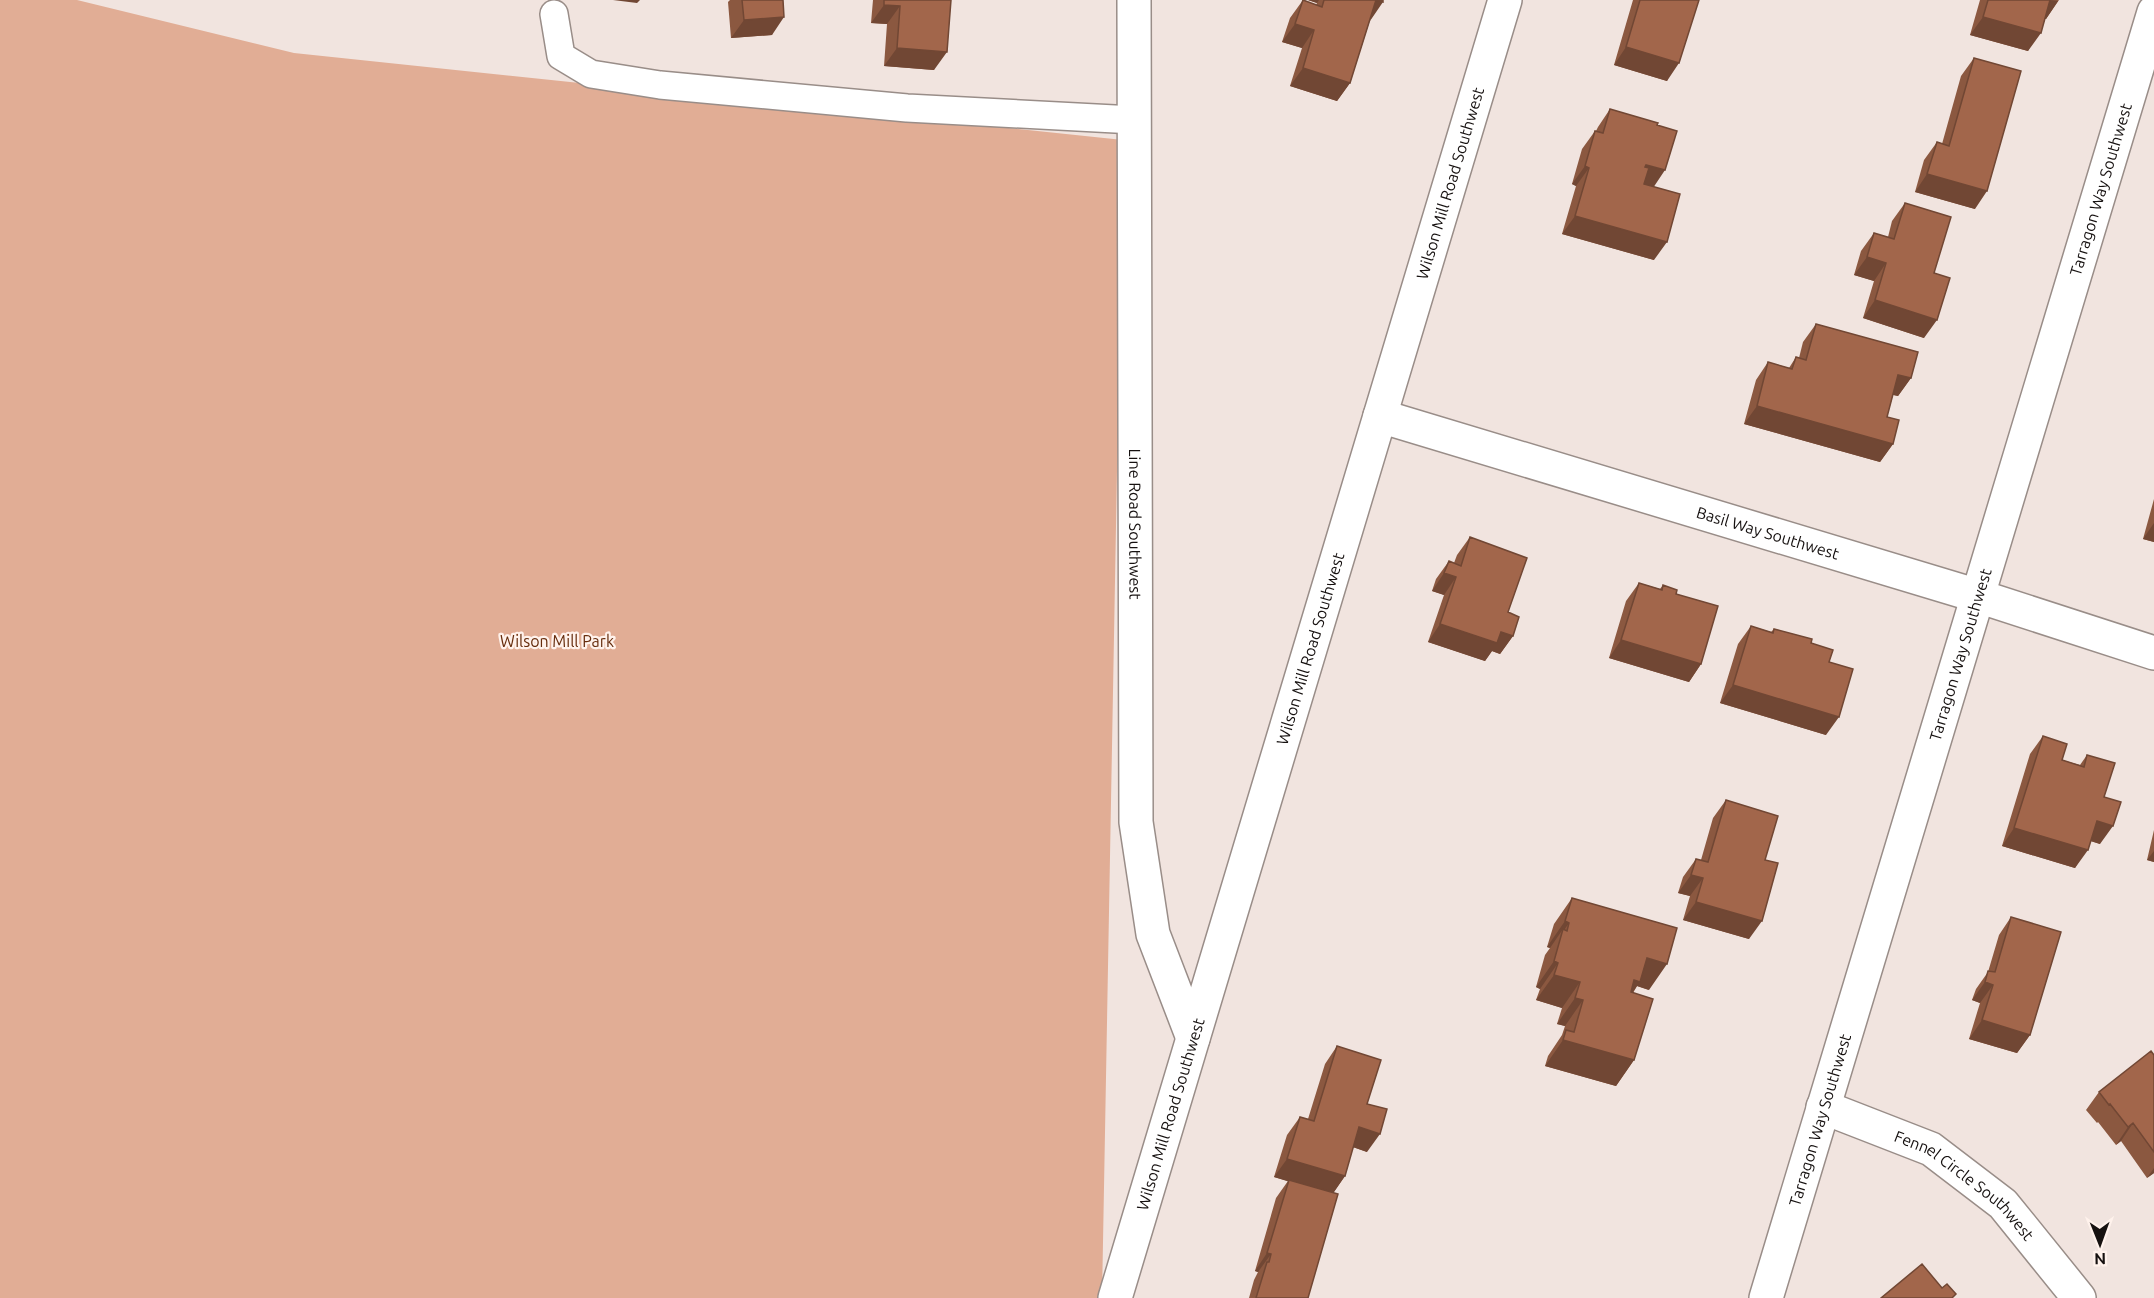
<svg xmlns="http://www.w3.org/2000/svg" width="2154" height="1298" font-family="Ubuntu,sans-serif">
<rect width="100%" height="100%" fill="#f1e4df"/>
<path fill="#e1ad95" d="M 0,0 L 77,0 L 294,53 L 1123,140 L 1102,1298 L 0,1298 Z"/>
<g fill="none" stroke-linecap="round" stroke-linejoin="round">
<defs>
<path id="service" d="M 554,14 L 561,56 L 591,74 L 660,85 L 907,108 L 1134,120"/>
<g id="minor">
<path id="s1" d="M 1134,0 L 1136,822 L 1153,934 L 1193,1038"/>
<path id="s2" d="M 1380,416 L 1978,596 L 2154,653"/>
<path id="s3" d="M 1823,1107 L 1931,1149 L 2003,1204 L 2079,1298"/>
<path id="s4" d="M 1115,1298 L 1505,0"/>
<path id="s5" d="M 1766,1298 L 2154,12"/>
</g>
</defs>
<use href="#service" stroke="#998d88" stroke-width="30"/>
<use href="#minor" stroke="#998d88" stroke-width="36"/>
<use href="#service" stroke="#fff" stroke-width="27"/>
<use href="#minor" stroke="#fff" stroke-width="33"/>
</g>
<path fill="#8b5840" d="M 730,0 L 783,0 L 772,35 L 731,38 L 728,2 Z
M 873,0 L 951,0 L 934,70 L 884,66 L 887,24 L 871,23 Z
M 1303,0 L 1316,5 L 1317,3 L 1308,0 L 1383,0 L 1370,20 L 1350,83 L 1337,101 L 1290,86 L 1302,48 L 1282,42 L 1290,18 Z
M 1633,0 L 1699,0 L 1667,81 L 1614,65 Z
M 1980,0 L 2059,0 L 2046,19 L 2044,19 L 2028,51 L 1970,35 Z
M 1974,58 L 1975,209 L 1915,192 L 1924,160 L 1937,142 L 1942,144 L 1961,76 Z
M 1610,109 L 1654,186 L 1654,260 L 1562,234 L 1576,186 L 1572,184 L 1582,149 L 1595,131 L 1596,131 L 1598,127 Z
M 1905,203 L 1934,273 L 1924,338 L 1863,318 L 1874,281 L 1854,275 L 1861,251 L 1874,233 L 1888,237 L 1892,221 Z
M 1816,324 L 1911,378 L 1898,396 L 1893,395 L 1887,417 L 1893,444 L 1880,462 L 1744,424 L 1756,380 L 1768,362 L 1789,368 L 1796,357 L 1799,358 L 1803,342 Z
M 2154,499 L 2154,542 L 2143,539 Z
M 1470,537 L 1508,612 L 1513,636 L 1500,654 L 1492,651 L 1485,661 L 1428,642 L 1444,595 L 1432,591 L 1436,579 L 1449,561 L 1454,563 L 1457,555 Z
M 1639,583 L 1660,589 L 1663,585 L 1676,594 L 1701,664 L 1689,682 L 1609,658 L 1626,601 Z
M 1751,626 L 1771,632 L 1774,629 L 1811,643 L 1829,662 L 1826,735 L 1720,703 L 1738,644 Z
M 2043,736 L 2062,760 L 2080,765 L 2087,755 L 2104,797 L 2100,844 L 2091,841 L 2075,868 L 2002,846 L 2030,754 Z
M 1726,800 L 1765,860 L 1749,939 L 1683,920 L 1690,896 L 1678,893 L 1683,877 L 1696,859 L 1701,860 L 1713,818 Z
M 2154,830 L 2154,862 L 2147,860 Z
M 1572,898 L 1649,990 L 1637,986 L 1633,993 L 1634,1060 L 1616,1086 L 1545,1066 L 1548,1056 L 1562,1035 L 1565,1026 L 1557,1024 L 1562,1008 L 1536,1000 L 1540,989 L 1536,987 L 1545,955 L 1550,948 L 1547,947 L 1554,924 Z
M 2011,917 L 2030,1035 L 2017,1053 L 1969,1039 L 1980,1003 L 1972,1000 L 1976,989 L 1988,972 L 1999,935 Z
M 1337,1046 L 1367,1104 L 1367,1152 L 1353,1147 L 1345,1176 L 1333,1193 L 1308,1298 L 1249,1298 L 1254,1280 L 1258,1272 L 1255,1271 L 1276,1198 L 1288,1181 L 1274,1177 L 1287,1135 L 1300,1117 L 1308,1119 L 1325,1064 Z
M 2154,1055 L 2154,1173 L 2147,1178 L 2121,1141 L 2116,1145 L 2098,1122 L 2097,1123 L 2086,1110 L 2099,1092 Z"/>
<path fill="#714734" d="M 613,0 L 640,0 L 637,3 Z
M 1308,0 L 1319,0 L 1317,3 Z
M 1376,0 L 1383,2 L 1370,21 Z
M 2050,0 L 2058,1 L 2046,19 L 2038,17 Z
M 884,5 L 900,6 L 887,24 L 871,23 Z
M 784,17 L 772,35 L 731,38 L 744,20 Z
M 1983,17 L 2041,33 L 2028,51 L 1970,35 Z
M 1295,24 L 1314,30 L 1302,48 L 1282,42 Z
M 1626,47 L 1679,63 L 1667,81 L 1614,65 Z
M 897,48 L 947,52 L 934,70 L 884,66 Z
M 1303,68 L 1350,83 L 1337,101 L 1290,86 Z
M 1646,165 L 1665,170 L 1653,188 L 1633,183 Z
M 1585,166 L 1589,168 L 1576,186 L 1572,184 Z
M 1927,174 L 1987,191 L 1975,209 L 1915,192 Z
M 1575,216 L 1667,242 L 1654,260 L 1562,234 Z
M 1867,257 L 1886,263 L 1874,281 L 1854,275 Z
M 1875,300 L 1937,320 L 1924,338 L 1863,318 Z
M 1898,375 L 1911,378 L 1898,396 L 1886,393 Z
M 1757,406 L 1893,444 L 1880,462 L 1744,424 Z
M 2154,523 L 2154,542 L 2143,539 Z
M 1444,573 L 1456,577 L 1444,595 L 1432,591 Z
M 1440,624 L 1501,632 L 1513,636 L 1500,654 L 1492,651 L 1485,661 L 1428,642 Z
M 1621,640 L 1701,664 L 1689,682 L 1609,658 Z
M 1733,685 L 1839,717 L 1826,735 L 1720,703 Z
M 2097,821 L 2113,826 L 2100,844 L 2084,839 Z
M 2014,828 L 2088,850 L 2075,868 L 2002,846 Z
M 2154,851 L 2154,862 L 2147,860 Z
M 1691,875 L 1703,878 L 1690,896 L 1678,893 Z
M 1696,902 L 1762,921 L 1749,939 L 1683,920 Z
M 1565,921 L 1569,923 L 1562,933 L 1563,929 L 1550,948 L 1547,947 Z
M 1647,958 L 1667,964 L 1649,990 L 1637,986 L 1622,1008 L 1631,985 Z
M 1554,961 L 1558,963 L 1540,989 L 1536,987 Z
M 1554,975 L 1580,982 L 1562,1008 L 1536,1000 Z
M 1985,982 L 1993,985 L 1980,1003 L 1972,1000 Z
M 1575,998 L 1583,1000 L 1565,1026 L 1557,1024 Z
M 1982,1020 L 2030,1035 L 2017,1053 L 1969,1039 Z
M 1563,1040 L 1634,1060 L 1616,1086 L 1545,1066 Z
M 2133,1123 L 2121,1141 L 2116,1145 L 2128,1127 Z
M 1359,1127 L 1380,1134 L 1367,1152 L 1347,1145 Z
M 1287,1159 L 1345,1176 L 1332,1195 L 1274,1177 Z
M 2154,1168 L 2154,1173 L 2147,1178 Z
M 1267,1253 L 1271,1254 L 1258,1272 L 1255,1271 Z"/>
<path fill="#a2664b" stroke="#714734" stroke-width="1.5" d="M 742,0 L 783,0 L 784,17 L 744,20 Z
M 884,0 L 951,0 L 947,52 L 897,48 L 900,6 L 884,5 Z
M 1303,0 L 1322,7 L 1324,0 L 1383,0 L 1383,2 L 1376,0 L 1350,83 L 1303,68 L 1314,30 L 1295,24 Z
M 1640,0 L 1699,0 L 1679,63 L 1626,47 Z
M 1988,0 L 2050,0 L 2041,33 L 1983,17 Z
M 1974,58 L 2021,71 L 1987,191 L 1927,174 L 1937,142 L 1949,146 Z
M 1610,109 L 1658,123 L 1657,125 L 1677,131 L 1665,170 L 1646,165 L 1645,167 L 1649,168 L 1644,184 L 1680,194 L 1667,242 L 1575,216 L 1589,168 L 1585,166 L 1595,131 L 1603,133 Z
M 1905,203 L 1951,217 L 1934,273 L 1950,278 L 1937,320 L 1875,300 L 1886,263 L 1867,257 L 1874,233 L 1894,239 Z
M 1816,324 L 1918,352 L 1911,378 L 1898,375 L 1887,417 L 1899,420 L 1893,444 L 1757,406 L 1768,362 L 1792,369 L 1796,357 L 1806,360 Z
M 1470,537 L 1527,558 L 1508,612 L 1519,617 L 1513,636 L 1501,632 L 1497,643 L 1440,624 L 1456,577 L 1444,573 L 1449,561 L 1461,566 Z
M 1639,583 L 1662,590 L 1663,585 L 1677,590 L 1676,594 L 1718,606 L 1701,664 L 1621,640 Z
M 1751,626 L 1773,633 L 1774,629 L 1812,639 L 1811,643 L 1833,650 L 1829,662 L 1853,669 L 1839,717 L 1733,685 Z
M 2043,736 L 2067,744 L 2062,760 L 2084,767 L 2087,755 L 2115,763 L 2104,797 L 2121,802 L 2113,826 L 2097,821 L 2088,850 L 2014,828 Z
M 1726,800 L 1778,816 L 1765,860 L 1778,863 L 1762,921 L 1696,902 L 1703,878 L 1691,875 L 1696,859 L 1708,862 Z
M 1572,898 L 1677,928 L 1667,964 L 1647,958 L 1640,982 L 1634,980 L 1631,992 L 1653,999 L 1634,1060 L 1563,1040 L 1566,1030 L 1574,1032 L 1583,1000 L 1575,998 L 1580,982 L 1554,975 L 1558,963 L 1554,961 L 1563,929 L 1567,931 L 1569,923 L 1565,921 Z
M 2011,917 L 2061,932 L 2030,1035 L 1982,1020 L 1993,985 L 1985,982 L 1988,971 L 1995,972 Z
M 1337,1046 L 1381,1060 L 1367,1104 L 1387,1109 L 1380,1134 L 1359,1127 L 1345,1176 L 1287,1159 L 1300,1117 L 1314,1121 Z
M 2151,1051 L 2154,1055 L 2154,1152 L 2133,1123 L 2128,1127 L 2110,1104 L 2109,1105 L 2099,1092 Z
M 1289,1180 L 1338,1194 L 1308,1298 L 1256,1298 L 1267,1262 L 1269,1262 L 1271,1254 L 1267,1253 Z
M 1922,1264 L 1942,1288 L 1947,1284 L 1956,1294 L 1952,1298 L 1881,1298 Z"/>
<g text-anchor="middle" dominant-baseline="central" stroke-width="4.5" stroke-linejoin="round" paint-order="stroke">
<g font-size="16" fill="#161110" stroke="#fff2ec">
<text stroke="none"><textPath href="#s4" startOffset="1164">Wilson Mill Road Southwest</textPath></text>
<text stroke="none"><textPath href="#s5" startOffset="1158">Tarragon Way Southwest</textPath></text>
<text stroke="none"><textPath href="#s1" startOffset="524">Line Road Southwest</textPath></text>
<text stroke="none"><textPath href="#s2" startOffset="405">Basil Way Southwest</textPath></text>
<text stroke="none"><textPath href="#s4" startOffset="678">Wilson Mill Road Southwest</textPath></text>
<text stroke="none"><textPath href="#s5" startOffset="672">Tarragon Way Southwest</textPath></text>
<text stroke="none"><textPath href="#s4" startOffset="192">Wilson Mill Road Southwest</textPath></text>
<text stroke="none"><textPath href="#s5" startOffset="186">Tarragon Way Southwest</textPath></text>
<text stroke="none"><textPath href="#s3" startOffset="164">Fennel Circle Southwest</textPath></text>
</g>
<g font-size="16" fill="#662c0c" stroke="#fff2ec">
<text x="557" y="641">Wilson Mill Park</text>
</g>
</g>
<g transform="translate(2100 1244) rotate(179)" stroke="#fff2ec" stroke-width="4.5" paint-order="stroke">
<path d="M0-4.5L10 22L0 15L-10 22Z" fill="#161110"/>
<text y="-9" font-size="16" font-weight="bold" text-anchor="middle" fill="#161110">N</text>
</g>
</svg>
